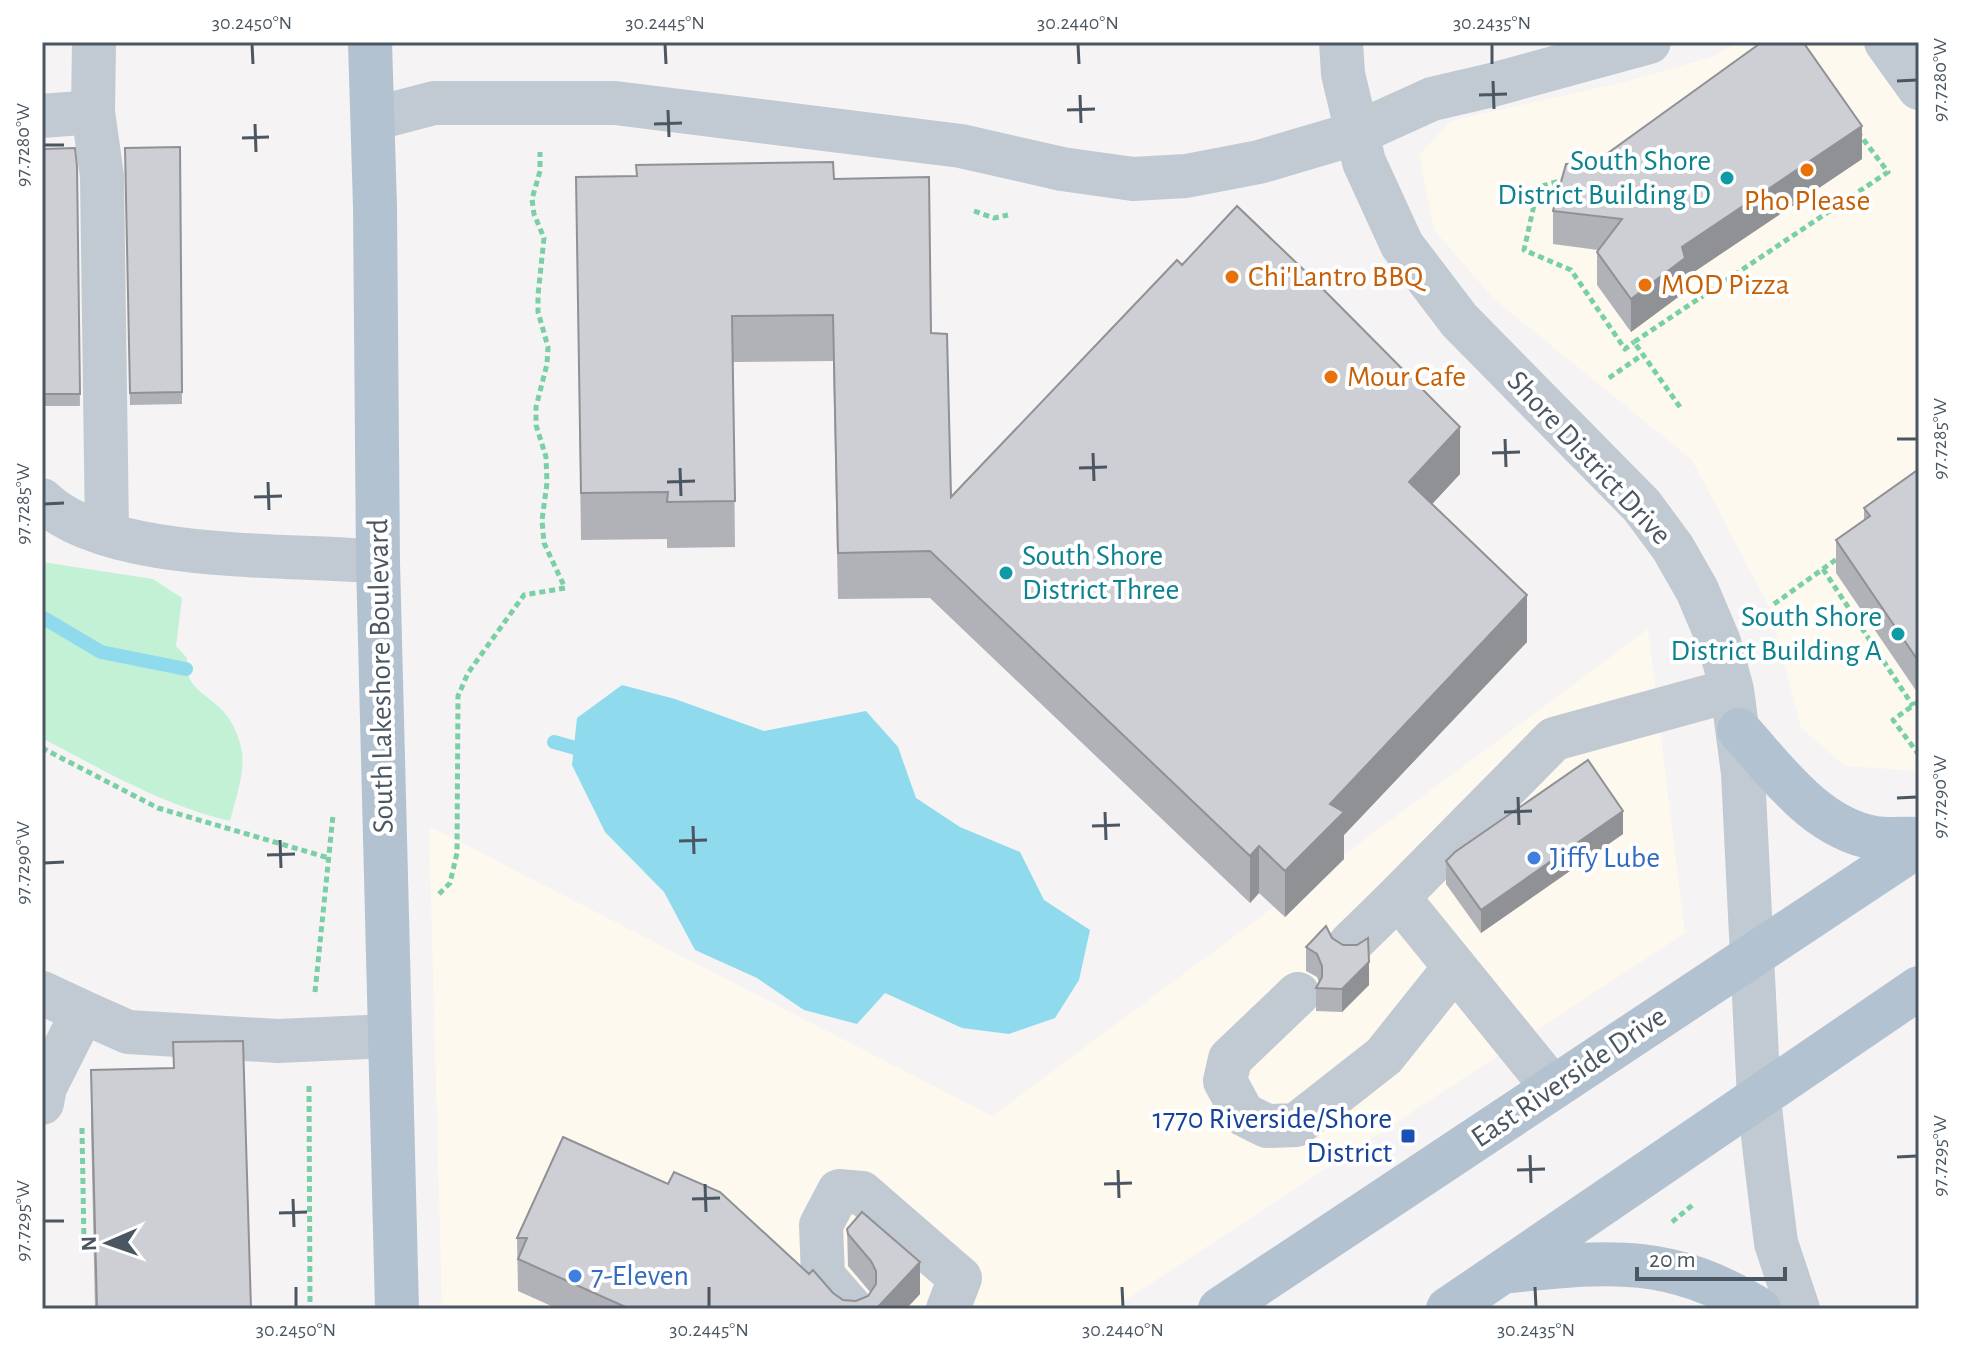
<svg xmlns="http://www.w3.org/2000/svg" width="1961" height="1351" font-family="'Alegreya Sans',sans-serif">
<rect width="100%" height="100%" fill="#f5f3f3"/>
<path fill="#fdf9ef" d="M 1740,42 L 1919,42 L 1919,771 L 1845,766 L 1801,728 L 1769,607 L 1692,460 L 1494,299 L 1434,230 L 1419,155 L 1451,121 L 1624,82 L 1712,57 Z
M 1648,629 L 1685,933 L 1112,1309 L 442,1309 L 429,826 L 992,1116 Z"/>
<path fill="#c3f1d5" d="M 42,562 L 153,579 L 182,598 L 176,646 L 187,658 C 184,686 202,691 219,707 C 232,719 239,735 242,752 C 245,774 235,800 230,821 C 162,805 103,770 42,738 Z"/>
<path fill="#90daee" d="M 622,685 L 675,699 L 764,731 L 866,711 L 898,747 L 916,798 L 960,827 L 1020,852 L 1044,900 L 1090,930 L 1079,980 L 1055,1018 L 1009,1034 L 962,1028 L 885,993 L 857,1024 L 804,1010 L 757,978 L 695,950 L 664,892 L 605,832 L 572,765 L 577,718 Z"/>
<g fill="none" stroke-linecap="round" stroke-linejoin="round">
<path stroke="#90daee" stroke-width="14" d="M 42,617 L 101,652 L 186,669
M 554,742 L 590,752"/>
<path stroke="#7ad0a6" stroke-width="5" stroke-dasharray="6 4" stroke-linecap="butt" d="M 1567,179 L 1538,187 L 1524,250 L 1571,270 L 1625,349 L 1634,342
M 974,211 L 994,218 L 1008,215
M 1609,378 L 1642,355
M 1680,407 L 1634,342 L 1888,172 L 1860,135
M 1823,569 L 1913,706
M 1774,604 L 1841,556
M 1919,701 L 1893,720 L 1919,755
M 42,748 L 158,808 L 329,858
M 439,894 L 450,883 L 457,853 L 458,696 L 468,673 L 524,595 L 565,588 L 544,543 L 542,520 L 547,483 L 546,457 L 536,425 L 536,407 L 547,364 L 548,347 L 538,312 L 538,295 L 544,238 L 534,214 L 532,199 L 540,171 L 540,152
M 315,992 L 333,815
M 309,1086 L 310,1309
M 82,1128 L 84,1244
M 1672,1222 L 1695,1203"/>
<path stroke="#c1cad2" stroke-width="44" d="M 94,42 L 93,112 L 102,176 L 107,533
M 1341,42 L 1343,74 L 1364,162 L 1402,245 L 1459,320 L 1642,506 L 1673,548 L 1697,590 L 1719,642 L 1732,690 L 1743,773 L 1759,1098 L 1766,1162 L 1776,1243 L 1798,1309
M 1886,42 L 1919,88
M 42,116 L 93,112
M 373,119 L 434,103 L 615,103 L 961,146 L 1062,169 L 1133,179 L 1186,176 L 1259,162 L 1357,133 L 1432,99 L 1492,85 L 1649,42
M 42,500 C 108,564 289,553 378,562
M 1350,944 L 1398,897
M 42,993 L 83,1012
M 1298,994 L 1230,1059 L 1225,1081 L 1243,1114 L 1267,1126 L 1296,1125 L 1384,1056 L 1455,967
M 1553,1088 L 1398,897 L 1554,739 L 1732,690
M 42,1103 L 45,1087 L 83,1012 L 128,1032 L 278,1041 L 389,1036
M 852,1309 L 823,1276 L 821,1225 L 839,1191 L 862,1193 L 960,1278 L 948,1309"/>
<path stroke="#b3c2d1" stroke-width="44" d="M 370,42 L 375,207 L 378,562 L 397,1309
M 1739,730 C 1777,772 1816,828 1875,838 C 1889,840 1905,838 1919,839
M 1510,1271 C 1610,1261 1669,1254 1759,1309
M 1220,1309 L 1919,845
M 1448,1309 L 1919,988"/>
</g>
<path fill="#b0b2b7" d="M 180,147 L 182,404 L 130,405 L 125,148 Z
M 42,149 L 77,166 L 80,406 L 42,406 Z
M 1862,159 L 1685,278 L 1685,292 L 1631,332 L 1597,285 L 1597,252 L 1598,250 L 1553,244 L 1553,211 Z
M 576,177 L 834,179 L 931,333 L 951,497 L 1182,265 L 1460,474 L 1432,504 L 1527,642 L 1344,835 L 1344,859 L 1285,917 L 1259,893 L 1250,903 L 930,598 L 838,599 L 833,361 L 733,362 L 735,547 L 667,548 L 667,539 L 581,540 Z
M 1919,469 L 1919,695 L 1836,573 L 1836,540 L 1864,520 L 1864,508 Z
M 1623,834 L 1481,933 L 1446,884 L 1446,861 Z
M 1332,938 L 1369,985 L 1342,1012 L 1316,1011 L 1316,988 L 1319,982 L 1317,977 L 1306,971 L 1306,947 Z
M 173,1042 L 251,1309 L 95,1309 L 91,1124 L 91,1070 L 173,1068 Z
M 563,1137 L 809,1274 L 843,1300 L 856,1301 L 868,1296 L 870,1292 L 848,1266 L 847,1229 L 920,1294 L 906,1309 L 558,1309 L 518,1291 L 517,1238 Z"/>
<path fill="#909195" d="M 1862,126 L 1862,159 L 1685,278 L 1685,292 L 1631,332 L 1631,299 L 1682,247 Z
M 1460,427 L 1460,474 L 1409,529 L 1409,482 Z
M 1527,595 L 1527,642 L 1344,835 L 1344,859 L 1285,917 L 1285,871 L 1330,804 Z
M 1623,811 L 1623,834 L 1481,933 L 1481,910 Z
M 1259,846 L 1259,893 L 1250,903 L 1250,856 Z
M 1369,962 L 1369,985 L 1342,1012 L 1342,989 Z
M 920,1262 L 920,1294 L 906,1309 L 876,1309 Z"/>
<path fill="#cdcfd5" stroke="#909195" stroke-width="2" d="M 1762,42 L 1803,42 L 1862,126 L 1682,247 L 1685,258 L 1631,299 L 1597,252 L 1622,219 L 1553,211 L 1566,164 L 1594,163 Z
M 180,147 L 182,392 L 130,393 L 125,148 Z
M 75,148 L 77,166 L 80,394 L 42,394 L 42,149 Z
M 833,162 L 834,179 L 929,177 L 931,333 L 947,334 L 951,497 L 1177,260 L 1182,265 L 1237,206 L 1307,273 L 1460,427 L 1409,482 L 1527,595 L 1330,804 L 1344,812 L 1285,871 L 1259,846 L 1250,856 L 930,551 L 838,553 L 833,315 L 732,316 L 735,501 L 667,502 L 668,492 L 581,493 L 576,177 L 637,176 L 636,165 Z
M 1919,469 L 1919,662 L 1836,540 L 1870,516 L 1864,508 Z
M 1588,760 L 1623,811 L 1481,910 L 1446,861 L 1455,852 Z
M 1326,926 L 1332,938 L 1343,945 L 1357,945 L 1368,938 L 1369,962 L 1342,989 L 1316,988 L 1322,977 L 1322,966 L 1317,954 L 1306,947 Z
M 243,1041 L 251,1309 L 97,1309 L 91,1070 L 174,1068 L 173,1042 Z
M 563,1137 L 668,1184 L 674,1172 L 720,1192 L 809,1274 L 813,1270 L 833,1293 L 843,1300 L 856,1301 L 868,1296 L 876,1284 L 876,1271 L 871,1261 L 848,1234 L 847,1229 L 862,1212 L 920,1262 L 876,1309 L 630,1309 L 518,1259 L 527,1238 L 517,1238 Z"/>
<path fill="none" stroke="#4a5661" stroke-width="3" d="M 252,44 L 253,64M 665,44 L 666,64M 1078,44 L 1079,64M 1492,44 L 1492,64M 1493,81 L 1494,109M 1897,81 L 1917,80M 1080,95 L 1081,123M 1479,95 L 1507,94M 668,110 L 669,137M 1067,110 L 1095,109M 255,124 L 256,152M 654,124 L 682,123M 242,138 L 269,137M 44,145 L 64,145M 1505,439 L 1506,467M 1897,439 L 1917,439M 1093,453 L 1094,481M 1492,453 L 1520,452M 680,468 L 681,496M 1079,468 L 1107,467M 268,482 L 269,510M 667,482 L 695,481M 254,497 L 282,496M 44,504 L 64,503M 1518,797 L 1519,825M 1897,798 L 1917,797M 1105,812 L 1106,840M 1504,812 L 1532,811M 693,826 L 694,854M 1092,826 L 1120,825M 280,840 L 281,868M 679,841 L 707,840M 267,855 L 295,854M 44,863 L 64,862M 1530,1155 L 1531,1183M 1897,1157 L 1917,1156M 1118,1170 L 1119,1198M 1517,1170 L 1545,1169M 705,1184 L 706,1212M 1104,1184 L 1132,1183M 293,1199 L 294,1227M 692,1199 L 720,1198M 279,1213 L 307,1212M 44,1221 L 64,1221M 296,1287 L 296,1307M 709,1287 L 709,1307M 1122,1287 L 1123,1307M 1535,1287 L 1536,1307"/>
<g fill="#e8710a" stroke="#fff" stroke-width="3">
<circle cx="1807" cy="170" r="8"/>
<circle cx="1232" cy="277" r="8"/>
<circle cx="1645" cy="285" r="8"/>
<circle cx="1331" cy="377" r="8"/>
</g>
<g fill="#0f9aa8" stroke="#fff" stroke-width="3">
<circle cx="1727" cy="178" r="8"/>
<circle cx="1006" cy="573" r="8"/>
<circle cx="1898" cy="634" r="8"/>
</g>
<g fill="#3f7fe0" stroke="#fff" stroke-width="3">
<circle cx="1534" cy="858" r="8"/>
<circle cx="575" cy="1276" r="8"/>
</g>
<rect fill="#1a4fb4" stroke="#fff" stroke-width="3" x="1400" y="1128" width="16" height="16" rx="4"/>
<g text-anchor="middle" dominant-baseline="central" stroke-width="8" stroke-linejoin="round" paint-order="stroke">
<g font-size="30" fill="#0d838f" stroke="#fff" text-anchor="end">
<text x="1711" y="161">South Shore<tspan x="1711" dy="34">District Building D</tspan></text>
<text x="1022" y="556" text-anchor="start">South Shore<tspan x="1022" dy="34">District Three</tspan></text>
<text x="1882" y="617">South Shore<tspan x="1882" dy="34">District Building A</tspan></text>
</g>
<g font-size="30" fill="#c56008" stroke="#fff" text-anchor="start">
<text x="1807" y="201" text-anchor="middle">Pho Please</text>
<text x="1248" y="277">Chi'Lantro BBQ</text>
<text x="1661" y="285">MOD Pizza</text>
<text x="1347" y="377">Mour Cafe</text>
</g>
<g font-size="30" fill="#4a5661" stroke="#fff">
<text transform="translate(1589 458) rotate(47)">Shore District Drive</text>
<text transform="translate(381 676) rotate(-91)">South Lakeshore Boulevard</text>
<text transform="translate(1569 1077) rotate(-34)">East Riverside Drive</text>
</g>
<g font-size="30" fill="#366cbe" stroke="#fff" text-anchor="start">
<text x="1550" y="858">Jiffy Lube</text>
<text x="591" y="1276">7-Eleven</text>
</g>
<g font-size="30" fill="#164399" stroke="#fff" text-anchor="end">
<text x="1392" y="1119">1770 Riverside/Shore<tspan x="1392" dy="34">District</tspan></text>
</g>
</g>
<rect width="1961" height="1351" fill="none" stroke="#ffffff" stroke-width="88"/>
<g transform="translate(108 1243) rotate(268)" stroke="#ffffff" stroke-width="6" paint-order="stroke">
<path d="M0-6L14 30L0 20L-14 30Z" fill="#4a5661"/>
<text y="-12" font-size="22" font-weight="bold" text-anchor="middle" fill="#4a5661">N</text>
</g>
<path d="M1637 1267v12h148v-12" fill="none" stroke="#4a5661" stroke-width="4"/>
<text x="1649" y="1267" font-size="24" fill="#4a5661" stroke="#ffffff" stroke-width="6" paint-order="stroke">20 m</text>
<rect x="44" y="44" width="1873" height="1263" fill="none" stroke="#4a5661" stroke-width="3"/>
<g font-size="20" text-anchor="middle" fill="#4a5661">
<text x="252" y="29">30.2450°N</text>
<text x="665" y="29">30.2445°N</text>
<text x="1078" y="29">30.2440°N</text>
<text x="1492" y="29">30.2435°N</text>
<text transform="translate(1939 80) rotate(-90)" y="7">97.7280°W</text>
<text transform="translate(22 145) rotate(-90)" y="7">97.7280°W</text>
<text transform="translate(1939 439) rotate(-90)" y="7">97.7285°W</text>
<text transform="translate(22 504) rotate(-90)" y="7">97.7285°W</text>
<text transform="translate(1939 797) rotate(-90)" y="7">97.7290°W</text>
<text transform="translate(22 863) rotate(-90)" y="7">97.7290°W</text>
<text transform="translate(1939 1156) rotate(-90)" y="7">97.7295°W</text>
<text transform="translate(22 1221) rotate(-90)" y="7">97.7295°W</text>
<text x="296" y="1336">30.2450°N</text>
<text x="709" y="1336">30.2445°N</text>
<text x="1123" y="1336">30.2440°N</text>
<text x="1536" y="1336">30.2435°N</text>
</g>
</svg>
